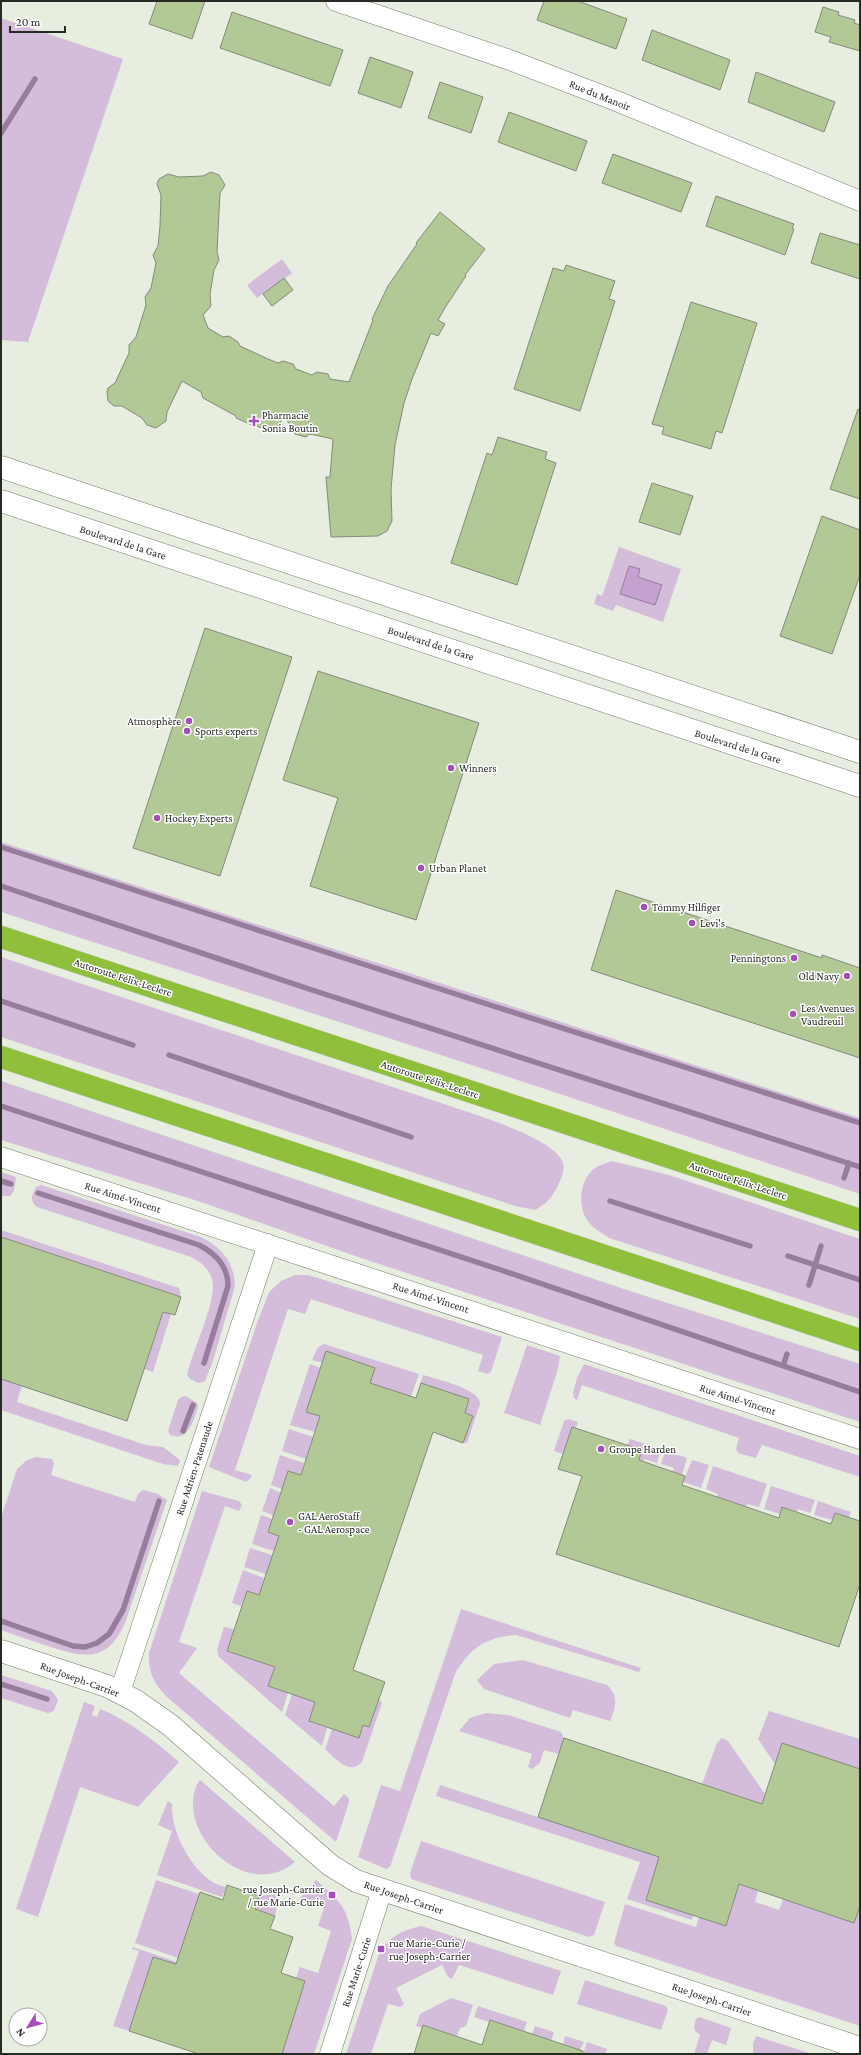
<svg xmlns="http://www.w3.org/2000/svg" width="861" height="2055" font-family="'Crimson Pro',serif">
<rect width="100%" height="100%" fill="#e7eedf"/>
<path fill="#d3bdda" d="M 1,18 L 123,59 L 28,342 L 1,340 Z
M 282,259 L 292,273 L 257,298 L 247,285 Z
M 619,547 L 681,569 L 663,622 L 616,605 L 613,611 L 594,604 L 597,594 L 602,596 Z
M 1,842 L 860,1118 L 860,1194 L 545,1089 L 1,912 Z
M 1,957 L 450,1106 C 475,1115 556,1138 563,1163 C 565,1168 562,1177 560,1181 C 554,1195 548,1203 535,1210 L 515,1206 L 1,1037 Z
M 1,1081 L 633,1292 L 860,1364 L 860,1422 L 361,1258 L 201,1202 L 1,1140 Z
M 612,1161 L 669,1175 L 860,1239 L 860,1319 L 609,1238 C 602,1233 591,1227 587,1220 C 577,1205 580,1179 595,1168 C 599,1165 607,1163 612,1161 Z
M 1,1172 L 16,1177 L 14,1191 L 10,1196 L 1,1196 Z
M 41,1185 L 201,1237 C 222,1248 234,1262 235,1286 L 213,1361 L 205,1381 L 198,1383 L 190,1379 L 187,1375 C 192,1351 218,1300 212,1279 C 209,1269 200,1261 191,1257 L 37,1207 C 29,1201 32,1195 36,1187 Z
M 1,1230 L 179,1288 L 181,1297 L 1,1237 Z
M 295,1275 L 308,1275 L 318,1278 L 502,1337 L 491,1372 L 487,1374 L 478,1371 L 483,1355 L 311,1299 L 305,1314 L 288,1309 L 235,1470 L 252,1475 L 250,1479 L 246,1482 L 209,1467 L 257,1323 L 269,1292 L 281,1281 Z
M 163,1312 L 171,1314 L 153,1372 L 144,1369 Z
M 324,1344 L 419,1374 L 411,1397 L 370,1383 L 375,1368 L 327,1352 L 323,1363 L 312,1360 L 318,1347 Z
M 527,1345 L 560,1356 L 558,1369 L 540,1425 L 504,1413 Z
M 310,1364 L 321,1368 L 307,1412 L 320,1416 L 315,1432 L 290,1425 Z
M 584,1364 L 860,1456 L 860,1477 L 762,1445 L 756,1458 L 738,1453 L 736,1449 L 739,1438 L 582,1385 L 577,1400 L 574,1398 L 573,1393 L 577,1378 Z
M 423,1375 C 436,1379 481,1389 480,1404 L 467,1443 L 463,1443 L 472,1416 L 465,1413 L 469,1399 L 422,1383 L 420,1385 Z
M 1,1379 L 22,1386 L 17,1402 L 146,1445 L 163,1447 L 180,1460 L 178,1466 L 163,1464 L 1,1410 Z
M 186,1396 L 197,1403 L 198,1407 C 193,1421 189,1442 170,1435 L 168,1431 L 178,1400 L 181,1397 Z
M 568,1419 L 578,1422 L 576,1428 L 572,1427 L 563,1454 L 554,1451 L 564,1421 Z
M 289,1429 L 313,1437 L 306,1459 L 282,1451 Z
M 630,1439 L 661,1449 L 657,1463 L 644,1459 L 643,1461 L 639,1460 L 642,1450 L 627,1445 Z
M 665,1451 L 687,1458 L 682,1475 L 673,1472 L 674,1468 L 661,1464 Z
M 280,1455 L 304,1463 L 301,1475 L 288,1471 L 282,1489 L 271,1485 Z
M 36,1457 L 52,1459 L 54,1463 L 51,1475 L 135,1502 L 138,1494 L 143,1490 L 158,1494 L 167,1500 L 125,1623 C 107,1663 85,1658 48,1646 C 33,1641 17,1636 1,1630 L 1,1518 L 17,1469 L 27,1460 Z
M 692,1460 L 709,1465 L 701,1488 L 683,1482 Z
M 713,1466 L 767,1484 L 759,1507 L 747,1504 L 746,1507 L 717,1497 L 718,1494 L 706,1489 Z
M 771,1486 L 815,1500 L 810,1513 L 798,1509 L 797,1512 L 782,1507 L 780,1514 L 764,1509 Z
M 270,1488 L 281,1493 L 273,1515 L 262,1511 Z
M 202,1491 L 239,1501 L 242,1505 L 239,1511 L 225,1506 L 179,1642 L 197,1648 L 179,1673 L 334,1806 L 344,1794 L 349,1798 L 349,1802 L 336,1842 L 167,1697 C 154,1684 148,1672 149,1653 Z
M 818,1501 L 851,1512 L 849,1517 L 835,1513 L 832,1520 L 814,1515 Z
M 261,1515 L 272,1519 L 268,1532 L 279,1536 L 274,1551 L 252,1544 Z
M 250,1548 L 272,1555 L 266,1574 L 244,1567 Z
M 243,1570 L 264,1578 L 259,1595 L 247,1591 L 241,1606 L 232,1603 Z
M 461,1609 L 641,1668 L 639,1672 L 516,1635 C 486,1637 470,1648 455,1674 L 390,1867 L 386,1869 L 358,1857 L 381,1785 L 400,1791 Z
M 224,1627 L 234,1629 L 227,1651 L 275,1667 L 268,1686 L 288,1693 L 282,1712 L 219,1657 L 217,1650 Z
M 523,1660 L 607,1685 C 619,1696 616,1707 610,1721 L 573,1710 L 570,1718 L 484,1689 L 477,1680 L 494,1664 Z
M 1,1675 L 52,1691 L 58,1700 L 54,1711 L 48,1713 L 1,1698 Z
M 292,1694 L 315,1702 L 309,1721 L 327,1728 L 322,1746 L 285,1715 Z
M 379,1700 L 382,1702 L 381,1706 L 362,1762 C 349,1776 335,1758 325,1749 L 332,1729 L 359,1738 L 363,1725 L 369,1727 Z
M 84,1702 L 95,1706 L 92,1715 L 97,1717 L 100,1709 C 130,1721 155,1741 179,1762 L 138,1807 L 80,1787 L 38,1917 L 16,1909 Z
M 769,1711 L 860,1739 L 860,1769 L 782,1743 L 775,1764 L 758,1739 Z
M 486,1713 L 508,1715 L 561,1732 L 564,1738 L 559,1754 L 544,1750 L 540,1763 L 532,1769 L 528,1767 L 532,1754 L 459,1731 L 470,1718 Z
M 722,1738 L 728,1741 L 765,1794 L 762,1804 L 702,1784 L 717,1743 Z
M 200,1780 L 295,1862 C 255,1897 195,1852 193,1806 C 193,1795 194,1788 200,1780 Z
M 440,1785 L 659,1857 L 646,1899 L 693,1915 L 692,1920 L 627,1899 L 640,1862 L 436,1796 Z
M 168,1801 L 172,1804 C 170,1832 196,1882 226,1887 L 222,1897 L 157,1875 L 172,1831 L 158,1825 Z
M 421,1841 L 605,1902 L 594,1935 L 589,1937 L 411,1879 L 410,1873 Z
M 156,1880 L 199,1894 L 178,1958 L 135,1943 Z
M 316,1880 C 338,1899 349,1908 352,1939 L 314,2054 L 282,2054 L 305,1981 L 296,1978 L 300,1967 L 318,1973 L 331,1931 L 318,1926 L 324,1908 L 305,1901 L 303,1904 L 299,1899 Z
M 739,1884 L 758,1891 L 755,1902 L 779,1910 L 783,1899 L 854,1922 L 860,1906 L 860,2026 L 616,1946 L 614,1943 L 625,1904 L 696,1927 L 699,1917 L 726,1926 Z
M 280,1894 L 275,1916 L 255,1909 L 259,1896 Z
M 421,1926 L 561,1971 L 553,1995 L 459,1965 L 452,1979 L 448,1977 L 442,1965 L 396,1988 L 404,2004 L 400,2007 L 388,2004 L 371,2054 L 346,2054 L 379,1954 C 388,1937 402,1930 421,1926 Z
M 133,1947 L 177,1962 L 176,1964 L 153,1957 L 129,2031 L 113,2026 L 139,1951 L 132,1949 Z
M 585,1980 L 666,2006 L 668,2010 L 661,2030 L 577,2004 Z
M 451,1998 L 473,2005 L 466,2026 L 460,2028 L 457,2036 L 424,2025 L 422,2028 L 416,2026 L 420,2014 Z
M 478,2006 L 527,2022 L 524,2031 L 490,2020 L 489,2022 L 474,2017 Z
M 699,2017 L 731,2028 L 726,2045 L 712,2040 L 707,2054 L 694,2054 L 700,2035 L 695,2031 L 694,2026 L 696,2019 Z
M 535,2026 L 554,2032 L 551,2041 L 532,2034 Z
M 565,2036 L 584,2042 L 580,2050 L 563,2044 Z
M 756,2036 L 812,2054 L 753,2054 L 753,2044 Z
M 587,2042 L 607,2049 L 605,2054 L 583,2054 Z"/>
<path fill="#c5a1cf" stroke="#967d9c" d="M 629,566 L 640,569 L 638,577 L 662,585 L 655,605 L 620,594 Z"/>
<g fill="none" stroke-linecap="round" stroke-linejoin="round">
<path stroke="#967d9c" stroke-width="5.5" d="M 1,133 L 35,79
M 1,847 L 465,997 L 860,1123
M 1,886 L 312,990 L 860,1167
M 1,1001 L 133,1045
M 169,1055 L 411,1137
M 1,1106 L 501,1270 L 860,1392
M 844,1178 L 849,1163
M 1,1181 L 11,1184
M 38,1193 L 199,1245 C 216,1254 228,1266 228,1286 L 204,1363
M 610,1201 L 750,1246
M 788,1256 L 860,1280
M 809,1285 L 821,1246
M 783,1366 L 787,1354
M 183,1431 L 193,1405
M 1,1621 L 73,1646 L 85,1647 L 97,1643 L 109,1634 L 123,1610 L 159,1501
M 1,1684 L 47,1699"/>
</g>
<path fill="#b2c995" stroke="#83897c" d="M 157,1 L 205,1 L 192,39 L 149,24 Z
M 544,1 L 578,1 L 627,19 L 616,49 L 537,20 Z
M 823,7 L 839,12 L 838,15 L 855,20 L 854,23 L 860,25 L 860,51 L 829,42 L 831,37 L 815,32 Z
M 232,12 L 343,50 L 330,86 L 220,48 Z
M 652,30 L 730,60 L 720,90 L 642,60 Z
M 370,57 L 413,72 L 401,108 L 358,93 Z
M 756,72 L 835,102 L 824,132 L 748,102 Z
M 440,82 L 483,97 L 471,133 L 428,118 Z
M 509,112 L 587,141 L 576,171 L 498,142 Z
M 613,154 L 692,183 L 681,212 L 602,183 Z
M 211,172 L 219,175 L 225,185 L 220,193 L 217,252 L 219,260 L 214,270 L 210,294 L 211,306 L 203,315 L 208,328 L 223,337 L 229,336 L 238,342 L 240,346 L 268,359 L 278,363 L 283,361 L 293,364 L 296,369 L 312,375 L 317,372 L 328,374 L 330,379 L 349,382 L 373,320 L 372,319 L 388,286 L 417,244 L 416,243 L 440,212 L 485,249 L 465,275 L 466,276 L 446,306 L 438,320 L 445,324 L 438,336 L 431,333 L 412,379 L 404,403 L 395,445 L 391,489 L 392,521 L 387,531 L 378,536 L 331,537 L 326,477 L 330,477 L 333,439 L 310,434 L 306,437 L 295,434 L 284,415 L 277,430 L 268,428 L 266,429 L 252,425 L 236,418 L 236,416 L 203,398 L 201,392 L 182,381 L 167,412 L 166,421 L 156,428 L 147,425 L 142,418 L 122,406 L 114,406 L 108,401 L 107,392 L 108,388 L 115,383 L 129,353 L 129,345 L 136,337 L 146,305 L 145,297 L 151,288 L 156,263 L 153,255 L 158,246 L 160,226 L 161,195 L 157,184 L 159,179 L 168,174 L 179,177 L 203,176 Z
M 716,196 L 794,224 L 792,228 L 794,229 L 785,255 L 706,226 Z
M 820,233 L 860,245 L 860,279 L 811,263 Z
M 566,265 L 615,281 L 609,299 L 615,301 L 580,411 L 514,389 L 553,268 L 564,271 Z
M 284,278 L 293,290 L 272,306 L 263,294 Z
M 691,302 L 757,323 L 722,433 L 716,431 L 711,449 L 662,434 L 664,427 L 652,424 Z
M 858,409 L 860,410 L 860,499 L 830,489 Z
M 498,437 L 547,452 L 545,459 L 556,463 L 517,585 L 451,563 L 487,453 L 492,455 Z
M 652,483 L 693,496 L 680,535 L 639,522 Z
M 822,516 L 860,530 L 860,575 L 832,654 L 780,636 Z
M 205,628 L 292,657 L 220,876 L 133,848 Z
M 318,671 L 479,723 L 416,920 L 310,886 L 338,798 L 283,780 Z
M 616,890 L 822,958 L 822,955 L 860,968 L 860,1058 L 591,970 Z
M 1,1237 L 181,1297 L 175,1315 L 163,1312 L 127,1421 L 1,1379 Z
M 326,1351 L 375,1368 L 370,1383 L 416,1398 L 421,1383 L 469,1399 L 465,1413 L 473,1416 L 463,1443 L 433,1432 L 353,1670 L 385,1682 L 369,1727 L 363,1725 L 359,1738 L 309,1721 L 315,1702 L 268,1686 L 275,1667 L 227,1651 L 247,1591 L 259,1595 L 279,1536 L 268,1532 L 288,1471 L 301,1475 L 320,1416 L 306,1412 Z
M 572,1427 L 642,1450 L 639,1460 L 685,1476 L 682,1485 L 779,1518 L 782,1507 L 831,1524 L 835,1513 L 860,1521 L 860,1584 L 839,1647 L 556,1554 L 582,1476 L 558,1469 Z
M 564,1738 L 762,1804 L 782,1743 L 860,1769 L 860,1906 L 854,1923 L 739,1884 L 726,1926 L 646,1900 L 659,1857 L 538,1817 Z
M 227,1885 L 259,1896 L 255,1909 L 275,1916 L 270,1929 L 293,1937 L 281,1973 L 305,1981 L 282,2054 L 199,2054 L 129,2031 L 153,1957 L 176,1964 L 200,1892 L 223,1900 Z
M 490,2020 L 583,2051 L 583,2054 L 414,2054 L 423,2025 L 482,2045 Z"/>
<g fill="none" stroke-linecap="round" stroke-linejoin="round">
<defs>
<path id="minor" d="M 336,1 L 510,60 L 614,100 L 860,201
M 1,1157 L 860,1439
M 120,1692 L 268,1244
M 330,2054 L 382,1890"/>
<path id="tertiary" d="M 1,1651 L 107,1686 L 136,1701 L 170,1725 L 330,1865 L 356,1881 L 860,2048"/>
<path id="secondary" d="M 1,467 L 860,752
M 1,501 L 860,786"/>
<path id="motorway" d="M 1,937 L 860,1220
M 1,1057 L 860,1340"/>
</defs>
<use href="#minor" stroke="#757b6e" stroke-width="21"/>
<use href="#tertiary" stroke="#757b6e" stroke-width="23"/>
<use href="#secondary" stroke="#757b6e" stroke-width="23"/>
<use href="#motorway" stroke="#cfd0cf" stroke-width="23"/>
<use href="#minor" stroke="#fff" stroke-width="20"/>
<use href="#tertiary" stroke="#fff" stroke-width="22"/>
<use href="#secondary" stroke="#fff" stroke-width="22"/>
<use href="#motorway" stroke="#8fbf3b" stroke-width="22"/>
</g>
<g fill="#a44dbb" stroke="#fff" stroke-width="1.5">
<path d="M252 415h4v4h4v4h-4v4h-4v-4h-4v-4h4z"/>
<circle cx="189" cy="721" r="4"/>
<circle cx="187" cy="731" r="4"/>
<circle cx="451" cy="768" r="4"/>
<circle cx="157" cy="818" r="4"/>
<circle cx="421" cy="868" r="4"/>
<circle cx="644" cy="907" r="4"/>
<circle cx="692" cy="923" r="4"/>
<circle cx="794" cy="958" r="4"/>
<circle cx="847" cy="976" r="4"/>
<circle cx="793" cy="1014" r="4"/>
<circle cx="601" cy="1449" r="4"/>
<circle cx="290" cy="1522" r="4"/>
<rect x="328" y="1891" width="8" height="8" rx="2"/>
<rect x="377" y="1945" width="8" height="8" rx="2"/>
</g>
<g text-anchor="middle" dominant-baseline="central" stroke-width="3" stroke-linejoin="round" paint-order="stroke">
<g font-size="11" fill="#272a24" stroke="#fff">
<text transform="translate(600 95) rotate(22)">Rue du Manoir</text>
<text transform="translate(123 542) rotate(18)">Boulevard de la Gare</text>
<text transform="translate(431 643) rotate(18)">Boulevard de la Gare</text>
<text transform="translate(738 746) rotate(18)">Boulevard de la Gare</text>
<text transform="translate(123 977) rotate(18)">Autoroute Félix-Leclerc</text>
<text transform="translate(430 1079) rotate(18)">Autoroute Félix-Leclerc</text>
<text transform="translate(738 1180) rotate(18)">Autoroute Félix-Leclerc</text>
<text transform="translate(123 1197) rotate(18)">Rue Aimé-Vincent</text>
<text transform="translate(431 1297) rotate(18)">Rue Aimé-Vincent</text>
<text transform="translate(738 1399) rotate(18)">Rue Aimé-Vincent</text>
<text transform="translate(194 1468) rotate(-72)">Rue Adrien-Patenaude</text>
<text transform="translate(80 1679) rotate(20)">Rue Joseph-Carrier</text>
<text transform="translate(404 1897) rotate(19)">Rue Joseph-Carrier</text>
<text transform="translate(356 1972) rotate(-72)">Rue Marie-Curie</text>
<text transform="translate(712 1999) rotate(19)">Rue Joseph-Carrier</text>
</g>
<g font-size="11" fill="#272a24" stroke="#fff" text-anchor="start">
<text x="262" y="415">Pharmacie<tspan x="262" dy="13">Sonia Boutin</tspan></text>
<text x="181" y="721" text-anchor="end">Atmosphère</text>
<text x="195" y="731">Sports experts</text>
<text x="459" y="768">Winners</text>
<text x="165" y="818">Hockey Experts</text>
<text x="429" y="868">Urban Planet</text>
<text x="652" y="907">Tommy Hilfiger</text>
<text x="700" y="923">Levi's</text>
<text x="786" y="958" text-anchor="end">Penningtons</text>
<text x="839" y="976" text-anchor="end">Old Navy</text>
<text x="801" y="1008">Les Avenues<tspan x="801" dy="13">Vaudreuil</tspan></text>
<text x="609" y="1449">Groupe Harden</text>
<text x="298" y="1516">GAL AeroStaff<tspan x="298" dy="13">- GAL Aerospace</tspan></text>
<text x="324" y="1889" text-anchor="end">rue Joseph-Carrier<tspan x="324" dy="13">/ rue Marie-Curie</tspan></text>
<text x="389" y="1943">rue Marie-Curie /<tspan x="389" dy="13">rue Joseph-Carrier</tspan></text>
</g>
</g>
<rect width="861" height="2055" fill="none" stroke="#272a24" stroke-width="4"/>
<g transform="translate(28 2027) rotate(233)"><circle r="19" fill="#ffffff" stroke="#a9aaa7"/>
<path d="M0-3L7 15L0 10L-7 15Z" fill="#a44dbb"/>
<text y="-6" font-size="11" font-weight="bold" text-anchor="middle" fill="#272a24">N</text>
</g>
<path d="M10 26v6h55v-6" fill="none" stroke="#272a24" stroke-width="2"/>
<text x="16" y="26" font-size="12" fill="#272a24" stroke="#ffffff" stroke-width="3" paint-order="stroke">20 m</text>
</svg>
